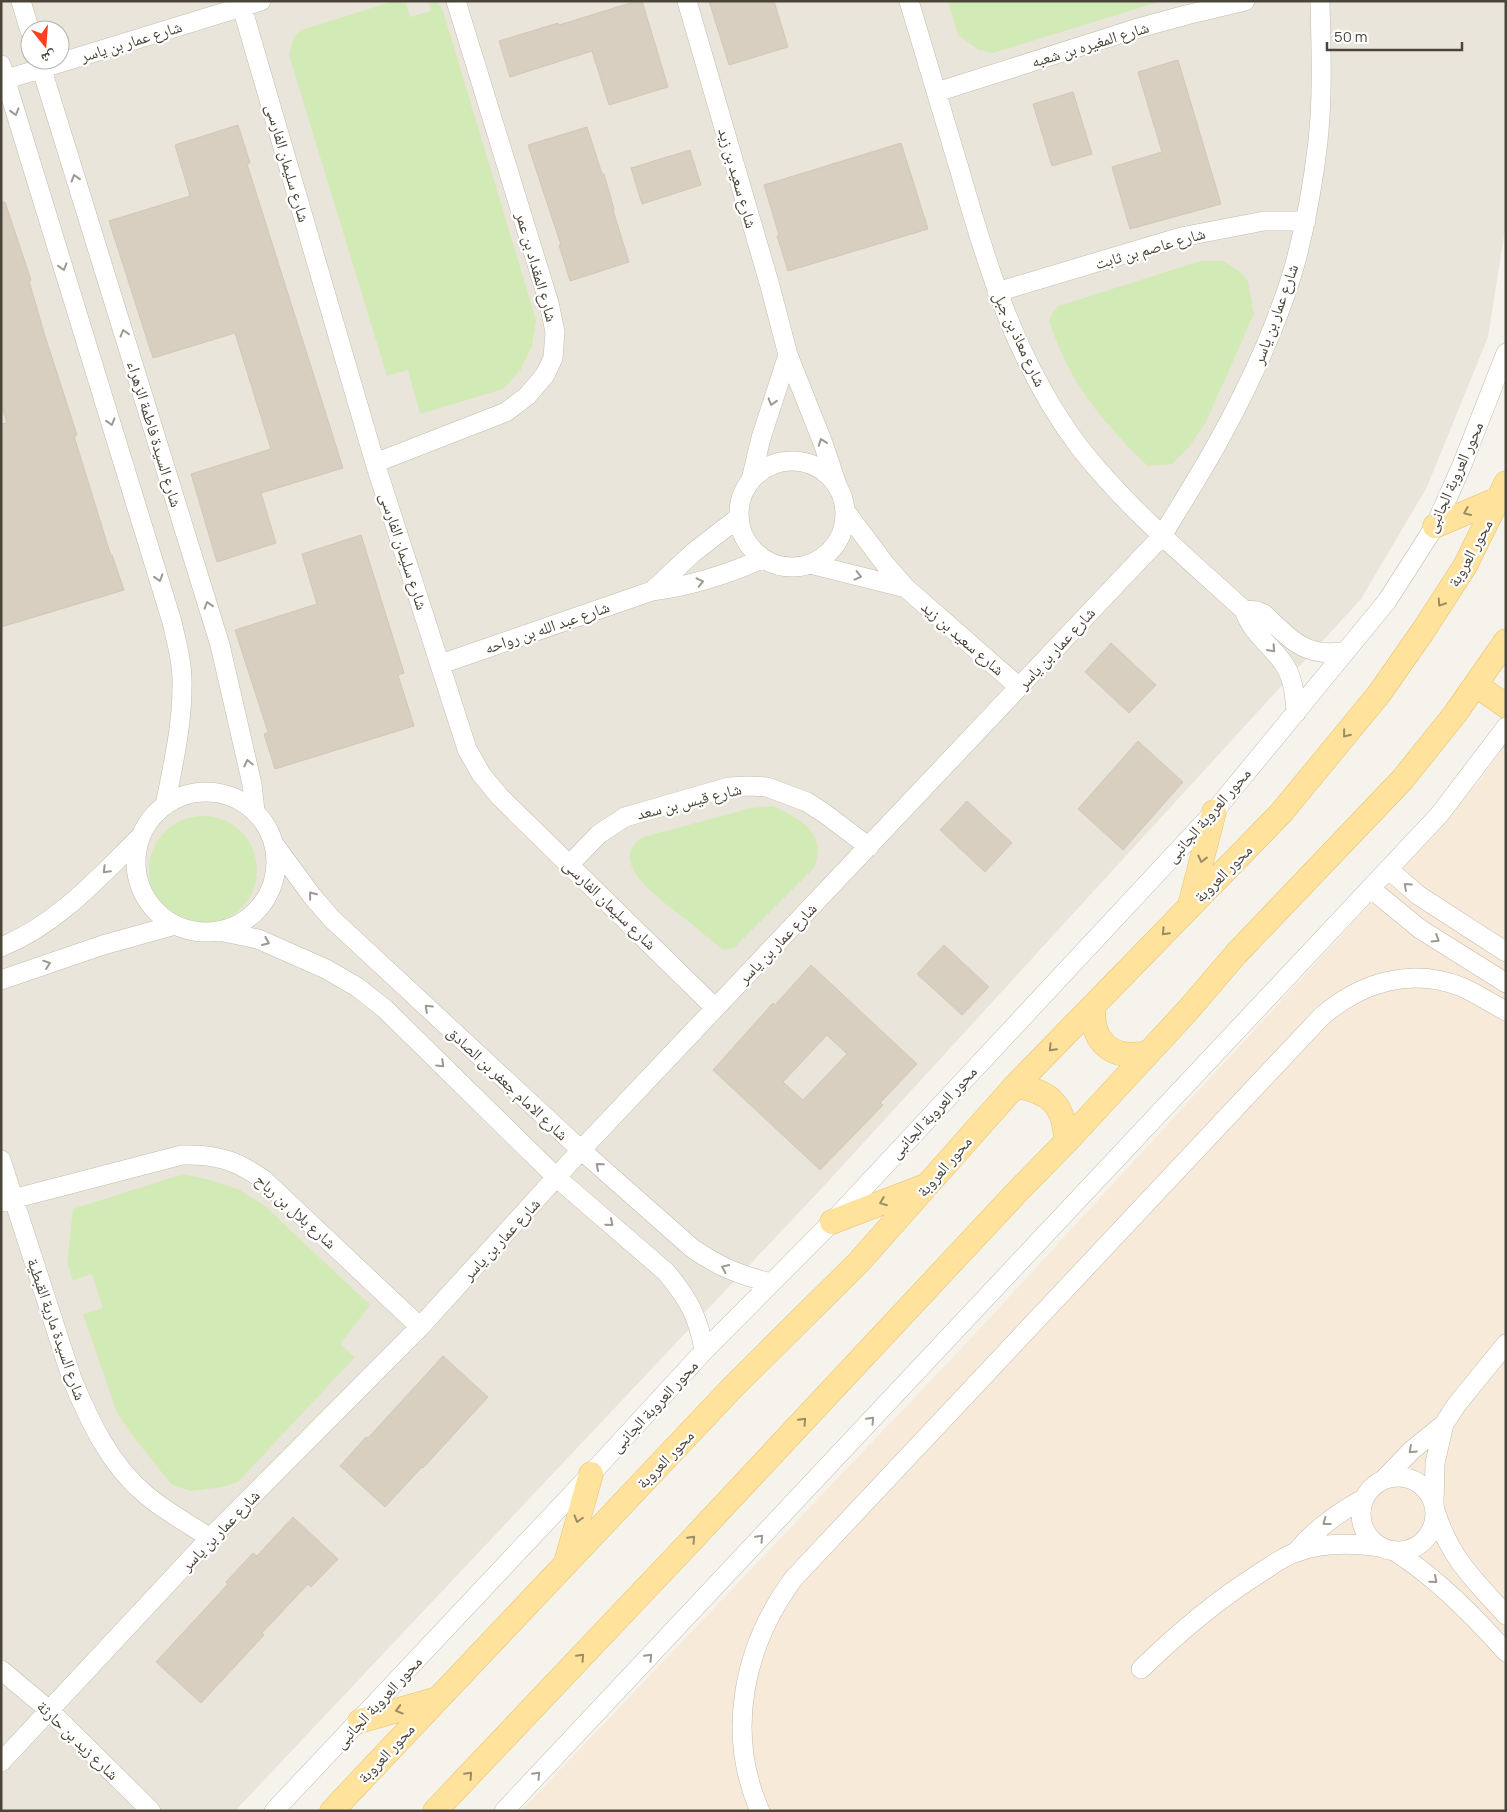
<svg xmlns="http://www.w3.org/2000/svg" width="1507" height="1812" font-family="Manrope,'Noto Naskh Arabic',sans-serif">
<rect width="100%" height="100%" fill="#f6f3ec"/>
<path fill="#eae5da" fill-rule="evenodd" d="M 1,1 L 1506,1 L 1506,223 L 1488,337 L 1427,487 L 1361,599 L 823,1187 L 235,1811 L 1,1811 ZM 30,30 L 60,30 L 60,60 L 30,60 Z"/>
<path fill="#f7ead8" d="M 1506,744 L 1506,1811 L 521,1811 L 975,1334 L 1441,827 L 1479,781 Z"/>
<path fill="#d2eab5" d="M 394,1 L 405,1 L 410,17 L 431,11 L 429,1 L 437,1 L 443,11 L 536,320 L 532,346 L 521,369 L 503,389 L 420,414 L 408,370 L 387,376 L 289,55 L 294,37 L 301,30 Z
M 948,1 L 1162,1 L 993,53 L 979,50 L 958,35 Z
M 1201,261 L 1223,261 L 1239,271 L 1248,281 L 1254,314 L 1206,422 L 1189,447 L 1172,464 L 1148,466 C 1111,431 1075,390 1057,342 C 1055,336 1051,329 1050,323 C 1049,317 1054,311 1058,306 Z
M 773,806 C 801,820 828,831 814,868 L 734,948 L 723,950 C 709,938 695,927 680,915 C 661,900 603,860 644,837 L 751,808 Z
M149 870a54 54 0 1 1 108 0a54 54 0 1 1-108 0Z
M 183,1174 L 210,1180 L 238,1189 L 265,1206 L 370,1305 L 340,1344 L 355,1357 L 238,1482 L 222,1487 L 191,1491 L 171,1484 L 129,1431 L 117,1413 L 83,1314 L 103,1308 L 92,1274 L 73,1280 L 67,1263 L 73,1209 Z"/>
<path fill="#d8cfc1" stroke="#d3c7b4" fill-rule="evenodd" d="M 637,1 L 642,1 L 668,87 L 609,105 L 592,51 L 510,77 L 499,41 L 558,23 L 559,25 Z
M 709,1 L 774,1 L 788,47 L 729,65 Z
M 1178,60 L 1221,204 L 1130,229 L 1112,167 L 1162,152 L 1138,72 Z
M 1073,92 L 1092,154 L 1052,166 L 1033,104 Z
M 238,125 L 250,163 L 247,164 L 343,468 L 261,493 L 276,543 L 217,562 L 191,474 L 271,449 L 235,333 L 153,358 L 109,221 L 190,196 L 175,145 Z
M 587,127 L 602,174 L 604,174 L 614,209 L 613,210 L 629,262 L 570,281 L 559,245 L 561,245 L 528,145 Z
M 901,143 L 928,229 L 788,271 L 777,236 L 779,235 L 764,185 Z
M 690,150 L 701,185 L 642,204 L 631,168 Z
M 5,202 L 31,280 L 29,281 L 44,333 L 77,435 L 74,436 L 111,556 L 112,555 L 124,590 L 1,627 L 1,424 L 7,423 L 1,404 L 1,203 Z
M 361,535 L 404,673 L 398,675 L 414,726 L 275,769 L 264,734 L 268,732 L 235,630 L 317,604 L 302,554 Z
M 1111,643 L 1156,685 L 1129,713 L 1085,672 Z
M 1138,741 L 1183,782 L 1123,850 L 1078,809 Z
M 967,801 L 1012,843 L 985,872 L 940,830 Z
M 944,945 L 989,987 L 962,1015 L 917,974 Z
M 811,965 L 917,1064 L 880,1103 L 883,1105 L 820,1170 L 713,1070 L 773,1003 L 775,1005 ZM 827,1035 L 847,1054 L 803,1100 L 783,1082 Z
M 443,1356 L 488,1397 L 423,1468 L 422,1467 L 385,1507 L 340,1466 L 366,1437 L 368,1438 Z
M 293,1517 L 338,1559 L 311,1587 L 308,1584 L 262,1633 L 264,1635 L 201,1703 L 156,1662 L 228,1584 L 226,1582 L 253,1553 L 257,1556 Z"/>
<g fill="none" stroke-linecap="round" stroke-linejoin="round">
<defs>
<path id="minor" d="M 21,1 L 30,31
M 687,1 L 770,286 L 788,355 L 823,443 L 838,488
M 909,1 C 926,57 942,113 959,168 C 987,267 1017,365 1080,448 C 1128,509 1187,558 1244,610 C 1251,631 1268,643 1281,660 C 1293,674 1295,695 1296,713
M 242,7 L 375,463 L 467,749 L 481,774 L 500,797 L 715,1008
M 39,60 L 220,645 L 252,784 L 255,811
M 1,65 L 172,622 C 177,644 183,665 182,687 C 182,726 173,766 165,805
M 1,81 L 261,1
M 937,92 L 1135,29 L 1186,15 L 1245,1
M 997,292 L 1181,237 L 1264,221 L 1306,221
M739 514a53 53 0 1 1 106 0a53 53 0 1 1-106 0Z
M 375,463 L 506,412 L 527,396 L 545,375 L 553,358 L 555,332 L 549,303 L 456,1
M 751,480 L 761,438 L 788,355
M 846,512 L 885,564 L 906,588 L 1019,687
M 810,564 L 906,588
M 652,591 L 694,552 L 738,518
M 1244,610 L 1257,611 L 1264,614 C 1290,639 1306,659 1346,651
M 441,664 L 652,591 C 692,586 726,575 762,559
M136 862a70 70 0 1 1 140 0a70 70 0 1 1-140 0Z
M 274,844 L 312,896 L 332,919 L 581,1150 L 692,1248 C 719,1267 740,1275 771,1283
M 569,865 L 599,834 L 625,817 L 729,787 L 749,786 L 767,787 L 807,802 L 824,813 L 869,847
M 1388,869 L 1418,895 L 1506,952
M 1370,888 L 1420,929 L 1506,983
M 219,931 L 258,939 L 326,969 L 357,987 L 385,1009 L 557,1178 L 666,1272 C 688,1298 699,1318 704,1351
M 1,947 C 58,924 98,878 141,836
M 1,980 L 103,945 L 175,925
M 1,1160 L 72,1379 C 90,1422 110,1465 146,1495 C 165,1511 189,1524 210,1538
M 1,1202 L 182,1155 C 216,1154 236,1160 264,1180 L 420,1327
M1361 1514a37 37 0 1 1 74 0a37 37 0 1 1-74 0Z
M 1383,1480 L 1412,1450 L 1444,1424 L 1457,1404 L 1506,1344
M 1434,1504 L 1435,1463 L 1444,1424
M 1436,1513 C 1450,1558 1475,1581 1506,1615
M 1394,1551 C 1435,1576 1474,1616 1506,1652
M 1296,1552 C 1315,1529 1337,1513 1363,1499
M 1141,1669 C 1178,1633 1217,1600 1260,1573 C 1272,1565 1284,1556 1297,1552 C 1324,1542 1352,1543 1380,1547
M 1,1670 L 49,1710 L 151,1811
M 1,1762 L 210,1538 L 420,1327 L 581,1150 L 1162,536 C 1183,501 1205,467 1224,431 C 1251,381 1276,327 1293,271 C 1305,229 1313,185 1318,141 C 1323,95 1321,48 1320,1
M 274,1811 L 591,1474 L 704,1351 L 832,1222 L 1214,812 L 1387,601 L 1435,526 L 1462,465 L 1506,353
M 504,1811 L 1439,815 L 1506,727
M 760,1811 C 725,1732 744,1645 794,1578 L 1322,1016 C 1362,982 1411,967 1462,987 C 1477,994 1491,1003 1506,1011"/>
<path id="major" d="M 1435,526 L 1500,498
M 1476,685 L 1506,706
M 1190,905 L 1214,812
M 1094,1005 C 1090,1042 1111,1060 1147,1053
M 1015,1086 C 1051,1091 1065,1106 1066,1142
M 832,1222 L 925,1186
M 567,1559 L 591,1474
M 360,1721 L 437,1699
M 332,1811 L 733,1387 L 858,1263 L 1015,1086 L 1281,813 L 1379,694 L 1423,631 L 1465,566 L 1506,483
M 435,1811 L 689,1543 L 1017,1192 L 1066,1142 L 1189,1009 L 1236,954 L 1402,780 L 1455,714 L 1506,641"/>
</defs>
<use href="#minor" stroke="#c2bbae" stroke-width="20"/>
<use href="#major" stroke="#e6c16a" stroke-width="25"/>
<use href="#minor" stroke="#fff" stroke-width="19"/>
<use href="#major" stroke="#ffe39c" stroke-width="24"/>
</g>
<defs><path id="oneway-chevron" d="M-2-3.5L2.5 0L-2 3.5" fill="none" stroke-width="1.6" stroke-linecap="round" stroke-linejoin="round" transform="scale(1.25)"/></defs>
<g stroke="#9c9892">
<use href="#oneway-chevron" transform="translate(15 112) rotate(73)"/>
<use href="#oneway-chevron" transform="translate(75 178) rotate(-107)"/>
<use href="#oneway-chevron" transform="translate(63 267) rotate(73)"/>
<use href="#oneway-chevron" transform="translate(124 333) rotate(-107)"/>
<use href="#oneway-chevron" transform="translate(772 402) rotate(107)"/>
<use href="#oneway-chevron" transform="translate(111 422) rotate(73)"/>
<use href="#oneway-chevron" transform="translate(822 442) rotate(-110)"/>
<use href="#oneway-chevron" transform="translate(858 576) rotate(14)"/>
<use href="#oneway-chevron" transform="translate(159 578) rotate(73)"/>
<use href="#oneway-chevron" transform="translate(700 582) rotate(-13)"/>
<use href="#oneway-chevron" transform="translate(208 605) rotate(-107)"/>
<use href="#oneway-chevron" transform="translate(1272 649) rotate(48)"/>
<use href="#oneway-chevron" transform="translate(248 763) rotate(-103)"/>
<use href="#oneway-chevron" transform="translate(106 870) rotate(135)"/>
<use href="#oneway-chevron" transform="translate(1407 886) rotate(-138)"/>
<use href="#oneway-chevron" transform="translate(312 895) rotate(-129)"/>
<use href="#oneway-chevron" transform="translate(1436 939) rotate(32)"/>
<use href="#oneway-chevron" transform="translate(266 942) rotate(23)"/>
<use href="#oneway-chevron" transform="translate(47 964) rotate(-19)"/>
<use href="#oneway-chevron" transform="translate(428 1008) rotate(-137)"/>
<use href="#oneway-chevron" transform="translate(441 1064) rotate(44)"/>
<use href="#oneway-chevron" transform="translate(599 1166) rotate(-139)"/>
<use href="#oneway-chevron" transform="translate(610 1223) rotate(41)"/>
<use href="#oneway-chevron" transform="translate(725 1268) rotate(-155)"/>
<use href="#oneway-chevron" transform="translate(871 1420) rotate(-47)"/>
<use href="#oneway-chevron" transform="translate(1412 1450) rotate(137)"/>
<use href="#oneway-chevron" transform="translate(1326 1522) rotate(143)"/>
<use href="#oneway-chevron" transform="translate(760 1538) rotate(-47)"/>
<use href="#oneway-chevron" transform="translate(1434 1580) rotate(41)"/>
<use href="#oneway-chevron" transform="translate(649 1657) rotate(-47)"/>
<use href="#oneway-chevron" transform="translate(537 1775) rotate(-47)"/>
</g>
<g stroke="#9c8c66">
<use href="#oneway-chevron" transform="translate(1467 512) rotate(157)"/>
<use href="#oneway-chevron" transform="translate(1441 603) rotate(123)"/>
<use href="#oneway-chevron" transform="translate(1346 734) rotate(129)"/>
<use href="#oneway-chevron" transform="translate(1202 859) rotate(104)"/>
<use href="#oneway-chevron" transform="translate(1165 932) rotate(134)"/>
<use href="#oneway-chevron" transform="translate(1052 1048) rotate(134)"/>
<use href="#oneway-chevron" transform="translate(883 1202) rotate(159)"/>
<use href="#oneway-chevron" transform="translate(803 1421) rotate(-47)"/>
<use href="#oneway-chevron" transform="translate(578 1519) rotate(106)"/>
<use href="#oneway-chevron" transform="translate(692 1539) rotate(-47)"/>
<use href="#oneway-chevron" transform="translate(581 1657) rotate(-47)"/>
<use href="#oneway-chevron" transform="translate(399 1710) rotate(164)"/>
<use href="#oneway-chevron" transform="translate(469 1775) rotate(-47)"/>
</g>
<g text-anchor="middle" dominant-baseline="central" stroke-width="4.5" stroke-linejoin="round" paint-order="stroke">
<g font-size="16" fill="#4b4439" stroke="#fff">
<text transform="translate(131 41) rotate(-17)">شارع عمار بن ياسر</text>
<text transform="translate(1090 44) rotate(-17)">شارع المغيره بن شعبه</text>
<text transform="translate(288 163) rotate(74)">شارع سليمان الفارسى</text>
<text transform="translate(738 178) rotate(74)">شارع سعيد بن زيد</text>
<text transform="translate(1150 248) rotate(-16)">شارع عاصم بن ثابت</text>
<text transform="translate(537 267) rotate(74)">شارع المقداد بن عمر</text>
<text transform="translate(1275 314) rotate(-70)">شارع عمار بن ياسر</text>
<text transform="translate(1020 339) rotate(65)">شارع معاذ بن جبل</text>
<text transform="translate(155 434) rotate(73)">شارع السيدة فاطمة الزهراء</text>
<text transform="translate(1454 477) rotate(-66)">محور العروبة الجانبى</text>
<text transform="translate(404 551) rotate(72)">شارع سليمان الفارسى</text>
<text transform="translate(1470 553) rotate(-61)">محور العروبة</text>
<text transform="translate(547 627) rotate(-19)">شارع عبد الله بن رواحه</text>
<text transform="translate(963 638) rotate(41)">شارع سعيد بن زيد</text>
<text transform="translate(1056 648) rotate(-47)">شارع عمار بن ياسر</text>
<text transform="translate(689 801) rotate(-14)">شارع قيس بن سعد</text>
<text transform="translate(1208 815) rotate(-49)">محور العروبة الجانبى</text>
<text transform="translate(1223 873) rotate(-45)">محور العروبة</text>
<text transform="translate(610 904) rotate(44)">شارع سليمان الفارسى</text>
<text transform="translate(777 943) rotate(-46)">شارع عمار بن ياسر</text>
<text transform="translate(508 1083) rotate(43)">شارع الامام جعفر بن الصادق</text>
<text transform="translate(933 1112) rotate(-47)">محور العروبة الجانبى</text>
<text transform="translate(944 1166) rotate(-49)">محور العروبة</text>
<text transform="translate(296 1211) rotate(42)">شارع بلال بن رباح</text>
<text transform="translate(501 1239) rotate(-47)">شارع عمار بن ياسر</text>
<text transform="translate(57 1329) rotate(71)">شارع السيدة مارية القبطية</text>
<text transform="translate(654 1406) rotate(-47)">محور العروبة الجانبى</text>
<text transform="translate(665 1459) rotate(-46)">محور العروبة</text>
<text transform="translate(220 1530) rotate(-46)">شارع عمار بن ياسر</text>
<text transform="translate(378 1702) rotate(-47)">محور العروبة الجانبى</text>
<text transform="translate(78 1740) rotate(44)">شارع زيد بن حارثة</text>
<text transform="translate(386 1753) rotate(-47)">محور العروبة</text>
</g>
</g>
<rect width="1507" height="1812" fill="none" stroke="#4b4439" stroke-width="5"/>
<g transform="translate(45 45) rotate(163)"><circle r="24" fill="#ffffff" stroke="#b7b4b0"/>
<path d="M0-4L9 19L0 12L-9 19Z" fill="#fc3f1d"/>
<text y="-8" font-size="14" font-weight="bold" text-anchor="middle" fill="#4b4439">ش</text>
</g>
<path d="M1327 42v8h135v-8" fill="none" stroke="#4b4439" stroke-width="2.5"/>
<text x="1334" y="42" font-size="15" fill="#4b4439" stroke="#ffffff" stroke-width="4" paint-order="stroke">50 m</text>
</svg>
